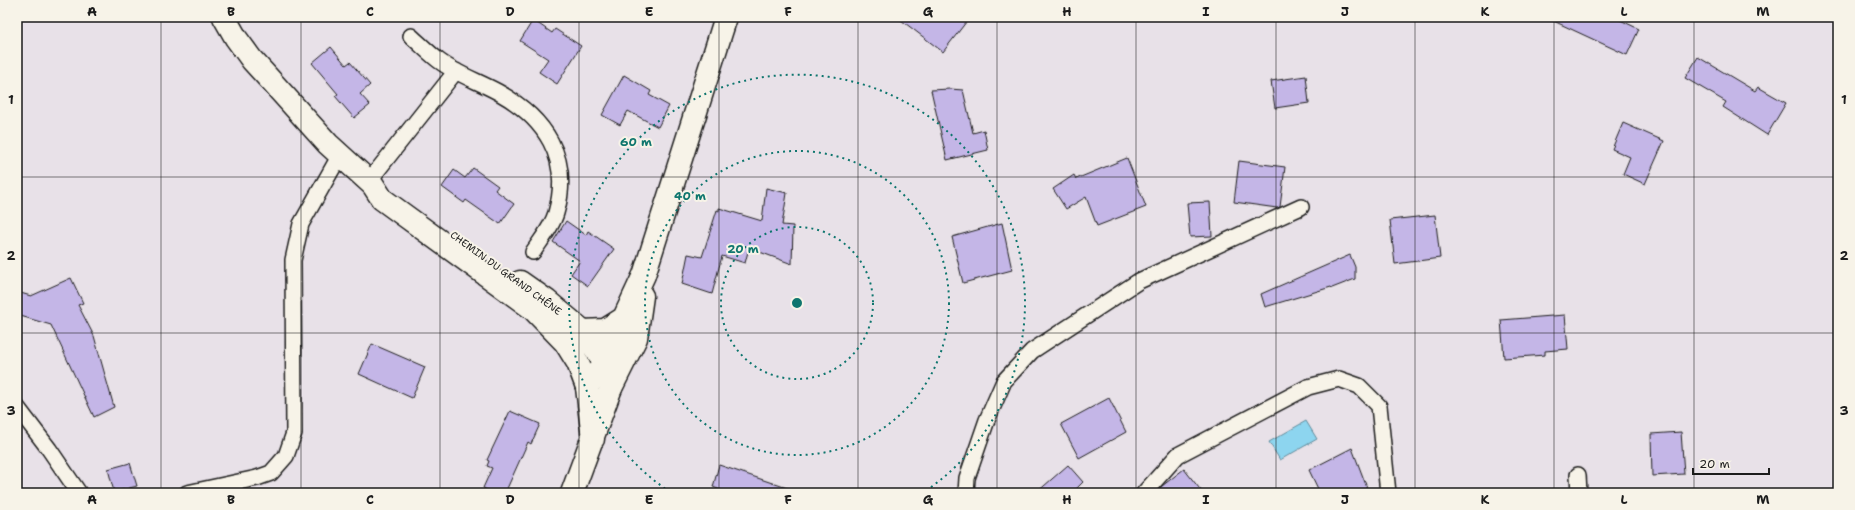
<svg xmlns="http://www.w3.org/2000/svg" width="1855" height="510" font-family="'Shantell Sans',sans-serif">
<rect width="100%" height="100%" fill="#e8e1e8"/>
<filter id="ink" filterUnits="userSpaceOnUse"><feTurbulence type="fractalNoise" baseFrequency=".025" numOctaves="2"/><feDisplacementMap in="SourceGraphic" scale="8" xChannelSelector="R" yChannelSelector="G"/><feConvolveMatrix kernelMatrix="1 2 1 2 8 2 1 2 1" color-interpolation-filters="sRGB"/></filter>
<g filter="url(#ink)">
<path fill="#8dd5ef" stroke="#608b9b" d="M 1306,421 L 1317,439 L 1280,460 L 1269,442 Z"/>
<path fill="#c4b6e7" stroke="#1c1c1c" d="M 897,17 L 970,17 L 943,52 Z
M 1545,17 L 1614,17 L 1639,29 L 1627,55 Z
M 533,20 L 552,33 L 555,29 L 581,46 L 557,84 L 539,72 L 548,59 L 520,41 Z
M 331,47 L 346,65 L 350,62 L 370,85 L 360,94 L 370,105 L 354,118 L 335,96 L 338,94 L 312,63 Z
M 1698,57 L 1755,91 L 1758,87 L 1786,103 L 1767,135 L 1723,107 L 1726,102 L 1685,78 Z
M 624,75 L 651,91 L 649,95 L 669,106 L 658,127 L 628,111 L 620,125 L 602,115 Z
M 1306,76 L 1309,103 L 1275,108 L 1271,81 Z
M 950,89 L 963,90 L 973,133 L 984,130 L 988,150 L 947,160 L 931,90 Z
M 1623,123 L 1664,141 L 1645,184 L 1623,174 L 1630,157 L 1612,149 Z
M 1127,158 L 1146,207 L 1097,226 L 1086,197 L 1066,209 L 1053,189 L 1074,175 L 1076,179 Z
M 1239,161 L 1285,167 L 1280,207 L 1277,208 L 1234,202 Z
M 473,168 L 498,186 L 495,190 L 514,204 L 500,224 L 466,200 L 464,203 L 442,187 L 454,170 L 465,178 Z
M 766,188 L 787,193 L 782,225 L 793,226 L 792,264 L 749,248 L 745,263 L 722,256 L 712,294 L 682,284 L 688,254 L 702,257 L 717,210 L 719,211 L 719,208 L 762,221 Z
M 1210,202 L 1212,236 L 1190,237 L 1187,203 Z
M 1435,215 L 1440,258 L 1395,264 L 1390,220 Z
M 566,221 L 586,235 L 588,231 L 614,249 L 588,286 L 571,274 L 580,261 L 553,242 Z
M 1002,223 L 1012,270 L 963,283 L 952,237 Z
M 1350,255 L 1355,267 L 1355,279 L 1332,288 L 1331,287 L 1265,307 L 1261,294 Z
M 71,278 L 83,303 L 78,305 L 94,336 L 114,407 L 94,417 L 51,325 L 17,315 L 17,292 L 31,296 Z
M 1565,315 L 1568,349 L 1545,351 L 1545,355 L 1504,358 L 1501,320 Z
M 372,344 L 425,367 L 412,398 L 359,374 Z
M 1109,398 L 1126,432 L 1079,458 L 1061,424 Z
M 510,411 L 540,424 L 531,444 L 528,442 L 505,493 L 494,493 L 483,488 L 492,468 L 487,466 L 489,461 L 487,460 Z
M 1681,432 L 1684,474 L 1652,476 L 1651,434 Z
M 1352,448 L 1369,493 L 1320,493 L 1309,470 Z
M 130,463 L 137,486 L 114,492 L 108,469 Z
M 719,465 L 790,489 L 790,493 L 728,493 L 713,487 Z
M 1068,465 L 1083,482 L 1072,493 L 1036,493 Z
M 1184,469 L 1203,493 L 1156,493 L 1162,486 Z"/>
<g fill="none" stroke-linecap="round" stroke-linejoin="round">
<defs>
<path id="service" d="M 411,36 C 420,44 429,53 438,60 C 456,74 478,81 498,92 C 545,118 572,158 556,213 C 552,227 541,240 533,252
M 369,181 L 456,71
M 17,407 L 49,449 L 79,493
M 1578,475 L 1579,493
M 187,493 L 257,478 L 271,473 L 286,456 L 294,433 L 293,260 L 301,224 L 340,155
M 966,493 L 967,478 L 987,420 L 1004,381 L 1032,351 L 1139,281 L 1301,207
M 1144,493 L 1178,455 L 1308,387 L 1339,379 L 1359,386 L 1379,406 L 1388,493"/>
<path id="tertiary" d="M 583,331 L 605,330 L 624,318 L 644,275 L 726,17
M 587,387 L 605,363 L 624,318
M 611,388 L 636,338 L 642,296"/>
<path id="secondary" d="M 224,17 L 236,38 L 252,60 L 328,144 L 373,185 L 382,199 L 533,309 L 565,342 L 578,363 L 587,387 L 593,439
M 520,282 L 547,301 L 583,331 L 605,363 L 611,388 L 572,493"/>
</defs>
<use href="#service" stroke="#1c1c1c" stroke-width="18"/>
<use href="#tertiary" stroke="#1c1c1c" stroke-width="25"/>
<use href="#secondary" stroke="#1c1c1c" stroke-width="25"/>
<use href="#service" stroke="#f7f3e8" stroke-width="15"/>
<use href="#tertiary" stroke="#f7f3e8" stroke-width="22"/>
<use href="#secondary" stroke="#f7f3e8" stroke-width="22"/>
</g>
</g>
<path fill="none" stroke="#1c1c1c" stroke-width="1" stroke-opacity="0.55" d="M 161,17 L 161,493M 301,17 L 301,493M 440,17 L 440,493M 579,17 L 579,493M 719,17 L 719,493M 858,17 L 858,493M 997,17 L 997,493M 1136,17 L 1136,493M 1276,17 L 1276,493M 1415,17 L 1415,493M 1554,17 L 1554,493M 1694,17 L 1694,493M 17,177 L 1838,177M 17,333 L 1838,333"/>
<g fill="none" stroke="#0f766e" stroke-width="2" stroke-dasharray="2 4">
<circle cx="797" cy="303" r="76"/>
<circle cx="797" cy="303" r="152"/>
<path d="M670 492A228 228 0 1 1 924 492"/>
</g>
<g text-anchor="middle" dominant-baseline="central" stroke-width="4" stroke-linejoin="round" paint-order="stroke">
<g font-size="10" fill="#1c1c1c" stroke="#f7f3e8">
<text transform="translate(506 273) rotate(36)">CHEMIN DU GRAND CHÊNE</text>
</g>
</g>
<circle cx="797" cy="303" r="6" fill="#0f766e" stroke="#f7f3e8" stroke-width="2"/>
<g font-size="12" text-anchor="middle" font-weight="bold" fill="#0f766e" stroke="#f7f3e8" stroke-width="4" stroke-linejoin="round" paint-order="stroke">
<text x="636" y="146">60 m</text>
<text x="690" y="200">40 m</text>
<text x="743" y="253">20 m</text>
</g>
<rect width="1855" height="510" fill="none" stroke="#f7f3e8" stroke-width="44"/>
<path d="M1693 468v6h76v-6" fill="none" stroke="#1c1c1c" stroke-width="2"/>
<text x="1699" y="468" font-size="12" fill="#1c1c1c" stroke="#f7f3e8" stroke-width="3" paint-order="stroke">20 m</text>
<rect x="22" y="22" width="1811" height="466" fill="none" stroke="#1c1c1c" stroke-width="1.5"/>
<g font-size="13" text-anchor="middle" font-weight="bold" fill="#1c1c1c">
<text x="92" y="16">A</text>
<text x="231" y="16">B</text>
<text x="370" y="16">C</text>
<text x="510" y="16">D</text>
<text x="649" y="16">E</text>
<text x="788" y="16">F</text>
<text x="928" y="16">G</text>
<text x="1067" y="16">H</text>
<text x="1206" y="16">I</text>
<text x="1345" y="16">J</text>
<text x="1485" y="16">K</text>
<text x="1624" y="16">L</text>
<text x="1763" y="16">M</text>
<text x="11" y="104">1</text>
<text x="1844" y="104">1</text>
<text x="11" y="260">2</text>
<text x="1844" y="260">2</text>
<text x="11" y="415">3</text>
<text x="1844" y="415">3</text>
<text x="92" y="504">A</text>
<text x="231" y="504">B</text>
<text x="370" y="504">C</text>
<text x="510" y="504">D</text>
<text x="649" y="504">E</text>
<text x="788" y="504">F</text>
<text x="928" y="504">G</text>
<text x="1067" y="504">H</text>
<text x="1206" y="504">I</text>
<text x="1345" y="504">J</text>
<text x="1485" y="504">K</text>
<text x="1624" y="504">L</text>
<text x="1763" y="504">M</text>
</g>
</svg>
